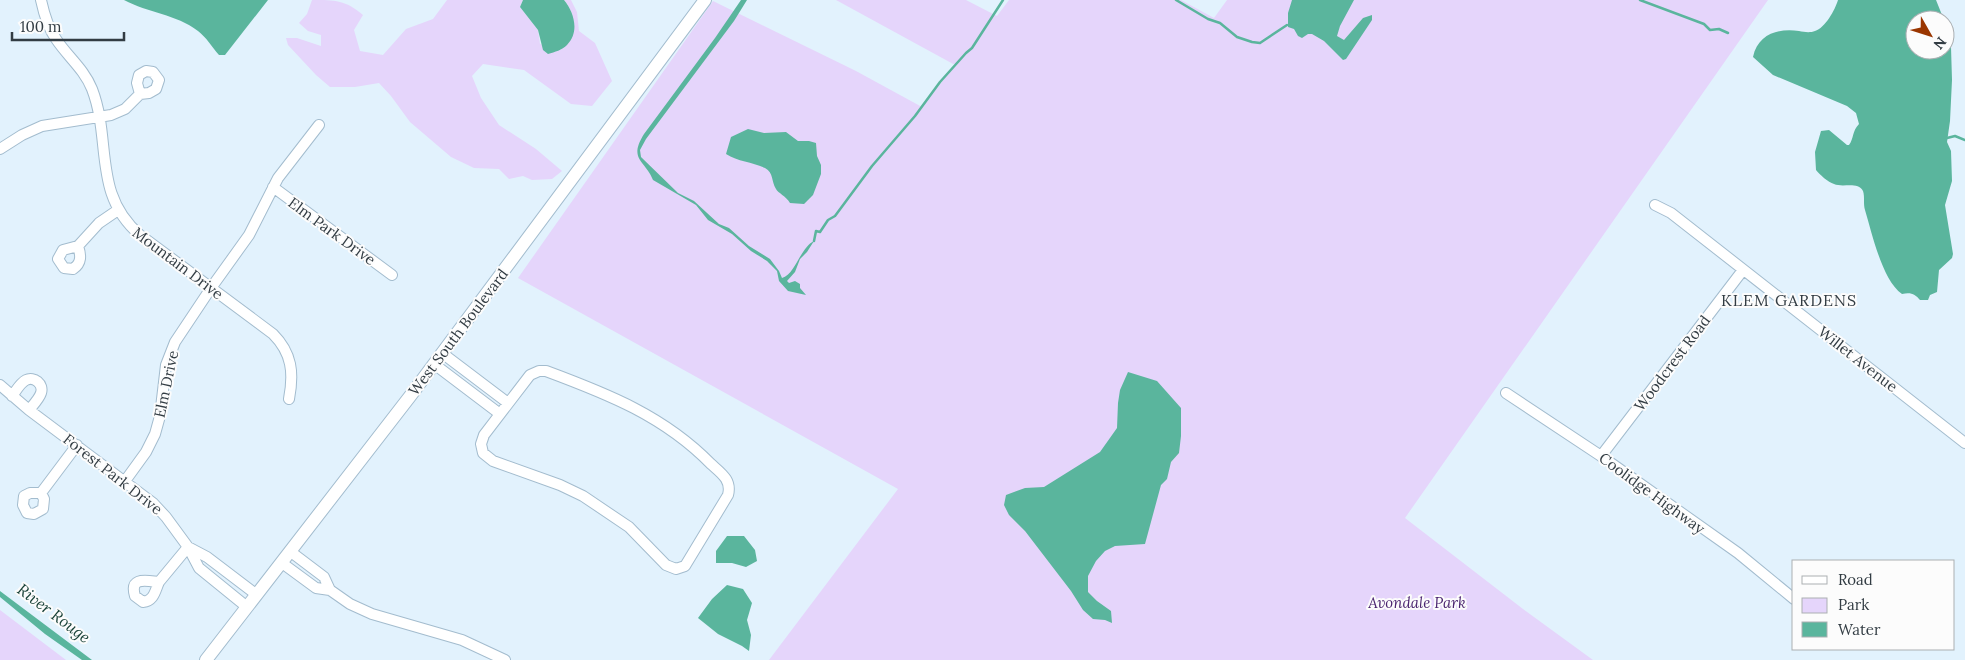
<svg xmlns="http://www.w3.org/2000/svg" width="1965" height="660" font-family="Lora,serif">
<rect width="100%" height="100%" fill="#e2f2fd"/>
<path fill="#e5d5fb" d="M 312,0 C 336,0 345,0 363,15 L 354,30 L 360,51 L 383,55 L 406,29 L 433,19 L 447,0 L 523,0 L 520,7 L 538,30 L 540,44 L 560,50 C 577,37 578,16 564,0 L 571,0 L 577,12 L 579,31 L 595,43 L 612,81 L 592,106 L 571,104 L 524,70 L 483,64 L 472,76 L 481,98 L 499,125 L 536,149 L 562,171 L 552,179 L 532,180 L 523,176 L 509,179 L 499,169 L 474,168 L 451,157 L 410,122 L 391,96 L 379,83 L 355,87 L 330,87 L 316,75 L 288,45 L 286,38 L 297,38 L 321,46 L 321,35 L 308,31 L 299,23 L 307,14 Z
M 836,0 L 966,0 L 997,16 L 1009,0 L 1181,0 L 1214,18 L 1227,0 L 1768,0 L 1405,518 L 1523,609 L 1593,660 L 769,660 L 898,489 L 518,278 L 713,1 L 856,71 L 922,107 L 955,65 Z
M 0,610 L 66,660 L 0,660 Z"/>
<path fill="#5ab59d" d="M 124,0 L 268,0 L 225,55 L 219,55 C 212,47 206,37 198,31 C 176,14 148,13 124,0 Z
M 523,0 L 564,0 C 574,12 580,32 567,45 C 562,50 555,52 548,54 L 543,50 L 538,30 L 520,7 Z
M 741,0 L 747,0 L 734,21 L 646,139 L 640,150 L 641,157 L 678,193 L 694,201 L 719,224 L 729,228 L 749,246 L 770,259 L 779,271 L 782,278 C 795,275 800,248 814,241 L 807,252 L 800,259 L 795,272 L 787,281 L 789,283 L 795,281 L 800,284 L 800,288 L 806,295 L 788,291 L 779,281 L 777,271 L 767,261 L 751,251 L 732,234 L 708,220 L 696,205 L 653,180 C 645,160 628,160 644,134 L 715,38 Z
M 1292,0 L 1354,0 L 1340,26 L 1337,36 L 1344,40 L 1363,18 L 1372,15 L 1372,20 L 1346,59 L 1343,60 L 1324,41 L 1312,34 L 1308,34 L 1302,38 L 1298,36 L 1294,29 L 1288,27 L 1288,13 Z
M 1838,0 L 1936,0 L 1944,20 L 1915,20 L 1915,50 L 1945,50 L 1945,23 L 1951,47 L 1952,80 L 1950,121 L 1947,142 L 1951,151 L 1952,181 L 1945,205 L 1953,254 L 1952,258 L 1939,270 L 1937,292 L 1930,295 L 1928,300 L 1920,300 C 1915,294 1911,292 1902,294 C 1882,280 1872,233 1865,210 C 1863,204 1865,197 1863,191 C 1858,181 1843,188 1834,184 C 1828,182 1820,175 1816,170 L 1815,152 L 1821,131 L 1829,130 L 1847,145 L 1849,145 C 1854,138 1852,131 1859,124 L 1856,113 L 1847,106 L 1773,75 L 1753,57 C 1758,34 1778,28 1799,31 C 1804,32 1810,33 1815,31 C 1825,28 1835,10 1838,0 Z
M 748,129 L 764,133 L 786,132 L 798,141 L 809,141 L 816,143 L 817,156 L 821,165 L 821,174 L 813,195 L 804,204 L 790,203 C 786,196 778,193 776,189 C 771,181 774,173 765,168 C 753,162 738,162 726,154 L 731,137 Z
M 1128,372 L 1157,381 L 1181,408 L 1181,436 L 1179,453 L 1171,462 L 1167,479 L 1161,485 L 1145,544 L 1115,546 L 1105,551 L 1096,561 L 1088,576 L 1088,592 L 1097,601 L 1111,611 L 1112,623 L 1105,620 L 1093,619 L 1083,610 L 1071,591 L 1025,531 L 1009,515 L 1004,505 L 1006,495 L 1025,488 L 1044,487 L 1100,452 L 1117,428 L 1118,403 L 1120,390 Z
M 727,536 L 744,536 L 755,550 L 757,561 L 746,567 L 732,563 L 716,563 L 716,551 Z
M 727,585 L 743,589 L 752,603 L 747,620 L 751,635 L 749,651 L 742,646 L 718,634 L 698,618 L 712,599 Z
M 0,591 L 92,660 L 82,660 L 45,634 L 0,597 Z"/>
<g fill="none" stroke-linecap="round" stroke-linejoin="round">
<path stroke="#5ab59d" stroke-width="2.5" d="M 1176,0 L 1208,19 L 1220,23 L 1237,37 L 1252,42 L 1260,43 L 1287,25
M 1640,0 L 1704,24 L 1710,30 L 1719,29 L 1728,33
M 1947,138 L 1955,136 L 1965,140
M 814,241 L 816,231 L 820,232 L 828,220 L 835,216 L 872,166 L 915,116 L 940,82 L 966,53 L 972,48 L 1003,0"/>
<defs>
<path id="minor" d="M 41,0 C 44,14 48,28 56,39 C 68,57 84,69 92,89 C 112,141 92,194 140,235 L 273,334 C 292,353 294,373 289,399
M 0,149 L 22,135 L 42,126 L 111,115 L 125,109 L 140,94 L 149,93 L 156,89 L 159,80 L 153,72 L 146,71 L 139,75 L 137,83 L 140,94
M 273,187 L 392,275
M 1655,205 L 1671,213 L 1965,443
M 78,246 C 81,255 82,263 73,269 L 64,268 L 58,259 L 63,250 L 78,246 L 99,223 L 118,210
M 442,353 L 508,403
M 434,364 L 500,414
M 539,371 L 546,371 C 608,394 664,416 711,464 C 721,473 732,480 728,495 L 685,566 L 676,569 L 666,565 L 629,527 L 583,496 L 560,485 L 493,461 L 483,453 L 481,444 L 484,435 L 530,375 Z
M 0,385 L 29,410 L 153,503 L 166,517 L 188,547 L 159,582 C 147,581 129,576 135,596 L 143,602 C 154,601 155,591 159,582
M 1506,393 L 1601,456 L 1738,553 L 1794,599
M 12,396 C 16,391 20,383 26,380 C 34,376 44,384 41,393 C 39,399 33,405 29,410
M 1601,456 L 1743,270
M 125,481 L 146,452 L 155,434 L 160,416 L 166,365 L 175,342 L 211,288 L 249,235 L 278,178 L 319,125
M 41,493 L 44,499 L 43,509 L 34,514 L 27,513 L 23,505 L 24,496 L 30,493 L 41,493 L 77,445
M 291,552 L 324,577 L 330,590 L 350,604 L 372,614 L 462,640 L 505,660
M 282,563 L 316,588 L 330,590
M 247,607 L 199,568 L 188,547 L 207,557 L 257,595"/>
<path id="major" d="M 206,660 L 411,395 L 705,0"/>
</defs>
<use href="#minor" stroke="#a3bcce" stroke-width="12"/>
<use href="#major" stroke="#a3bcce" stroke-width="14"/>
<use href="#minor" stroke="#fff" stroke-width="10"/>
<use href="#major" stroke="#fff" stroke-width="12"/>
</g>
<g text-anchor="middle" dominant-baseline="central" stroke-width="4" stroke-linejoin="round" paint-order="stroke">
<g font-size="15" fill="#323c43" stroke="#fcfcfc">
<text transform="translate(332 231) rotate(36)">Elm Park Drive</text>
<text transform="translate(178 263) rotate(37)">Mountain Drive</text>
<text transform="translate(458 332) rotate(-53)">West South Boulevard</text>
<text transform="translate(1858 359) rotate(38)">Willet Avenue</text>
<text transform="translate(1672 363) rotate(-53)">Woodcrest Road</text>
<text transform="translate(166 384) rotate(-78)">Elm Drive</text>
<text transform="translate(113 474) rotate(38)">Forest Park Drive</text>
<text transform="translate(1652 493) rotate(36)">Coolidge Highway</text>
</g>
<g font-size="15" font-style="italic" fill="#4b2570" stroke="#fcfcfc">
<text x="1417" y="602">Avondale Park</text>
</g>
<g font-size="16" letter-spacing="1" fill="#323c43" stroke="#fcfcfc">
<text x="1789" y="300">KLEM GARDENS</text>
</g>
<g font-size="16" font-style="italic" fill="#163f35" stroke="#fcfcfc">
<text transform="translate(54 613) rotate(37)">River Rouge</text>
</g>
</g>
<rect x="1792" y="560" width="162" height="90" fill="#fcfcfc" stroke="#abafb2"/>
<rect x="1802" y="576" width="25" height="8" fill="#ffffff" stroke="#abafb2"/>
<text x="1838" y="585" font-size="15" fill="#323c43">Road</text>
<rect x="1802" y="598" width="25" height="15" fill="#e5d5fb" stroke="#abafb2"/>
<text x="1838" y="610" font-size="15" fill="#323c43">Park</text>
<rect x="1802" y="622" width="25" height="15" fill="#5ab59d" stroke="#abafb2"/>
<text x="1838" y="635" font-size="15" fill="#323c43">Water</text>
<g transform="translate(1930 35) rotate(129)"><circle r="24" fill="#fcfcfc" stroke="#abafb2"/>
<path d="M0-4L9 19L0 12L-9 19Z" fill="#9a3600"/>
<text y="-8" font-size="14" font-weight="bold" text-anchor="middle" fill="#323c43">N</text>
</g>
<path d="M12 32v8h112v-8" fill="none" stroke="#323c43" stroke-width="2.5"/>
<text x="20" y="32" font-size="15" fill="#323c43" stroke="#fcfcfc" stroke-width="4" paint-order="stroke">100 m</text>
</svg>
